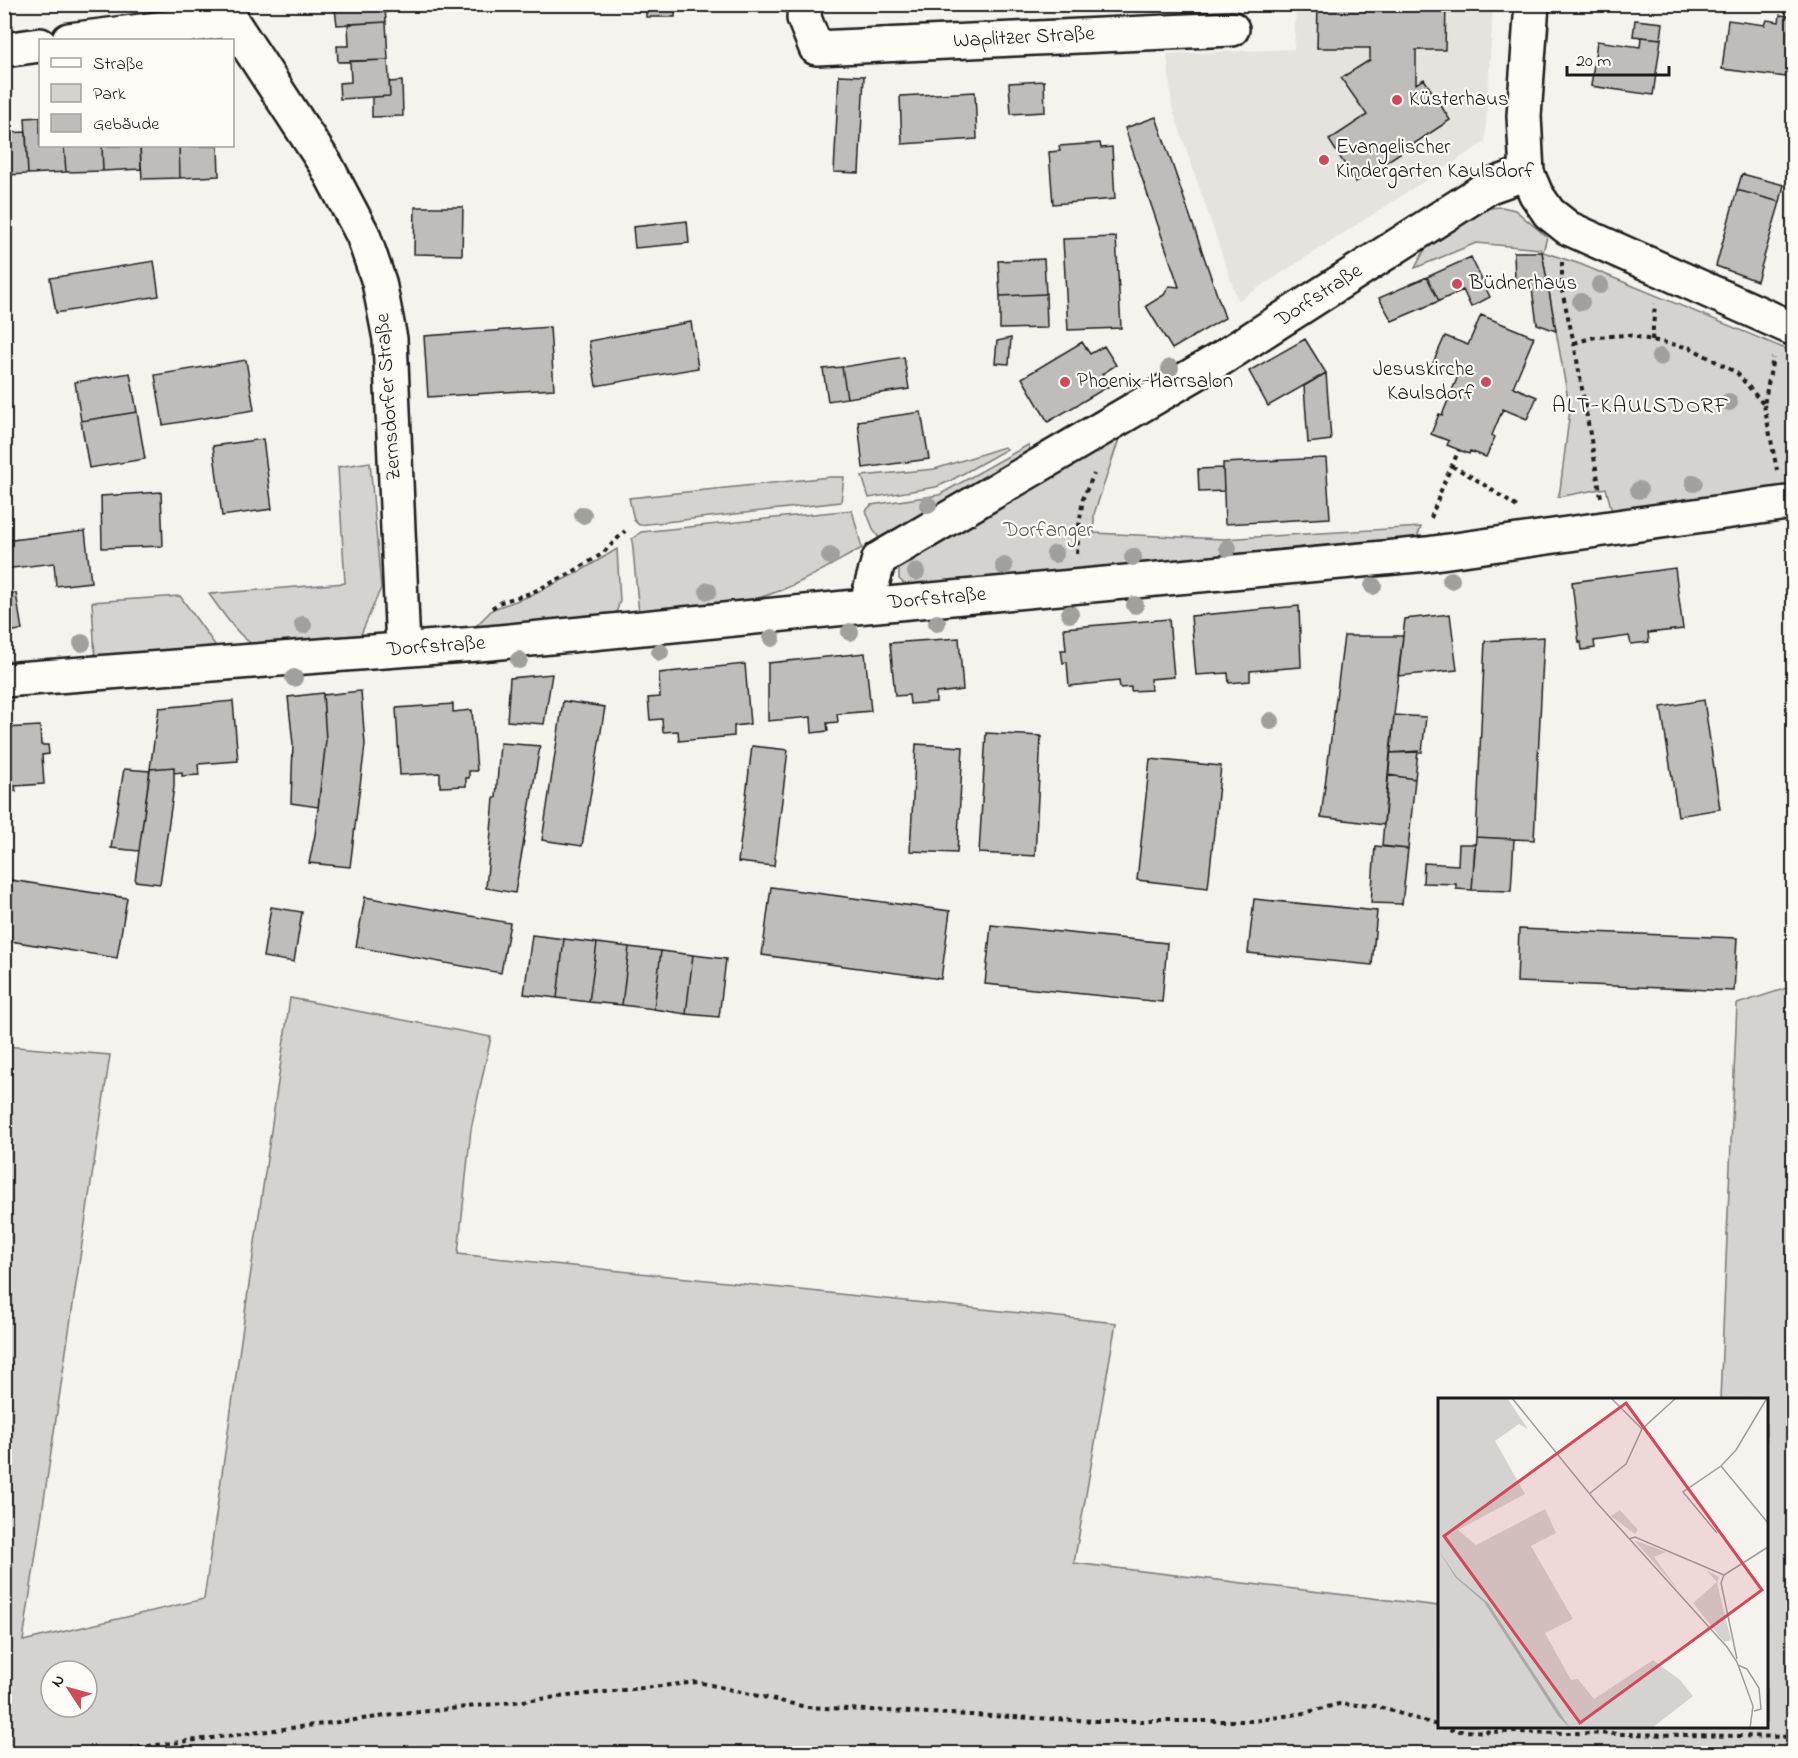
<svg xmlns="http://www.w3.org/2000/svg" width="1798" height="1758" font-family="'Indie Flower',sans-serif">
<rect width="100%" height="100%" fill="#f4f3ee"/>
<filter id="ink" filterUnits="userSpaceOnUse"><feTurbulence type="fractalNoise" baseFrequency=".0167" numOctaves="2"/><feDisplacementMap in="SourceGraphic" scale="12" xChannelSelector="R" yChannelSelector="G"/><feConvolveMatrix kernelMatrix="1 2 1 2 8 2 1 2 1" color-interpolation-filters="sRGB"/></filter>
<g filter="url(#ink)">
<path fill="#e4e3de" d="M 1296,5 L 1493,5 L 1485,142 L 1238,301 L 1172,107 L 1167,54 L 1294,49 Z"/>
<path fill="#d4d3cf" stroke="#787876" stroke-width="1.5" fill-rule="evenodd" d="M 1502,207 L 1515,210 L 1547,237 L 1543,252 L 1580,264 L 1793,352 L 1793,487 L 1613,516 L 1606,488 L 1558,497 L 1560,490 L 1570,410 L 1542,252 L 1540,249 L 1476,243 L 1415,268 L 1431,238 L 1470,215 L 1488,208 Z
M 1120,436 L 1094,514 L 1094,533 L 1223,539 L 1421,527 L 1414,545 L 908,587 L 899,579 L 899,568 L 909,557 Z
M 1028,445 L 1031,452 L 879,538 L 874,531 L 866,511 L 871,505 L 939,495 Z
M 1004,447 L 1007,449 L 950,481 L 936,487 L 869,498 L 862,476 L 935,469 Z
M 370,462 L 381,588 L 359,639 L 256,647 C 236,634 223,613 209,594 L 345,583 L 338,467 Z
M 830,477 L 844,477 L 841,502 L 639,525 L 634,520 L 629,498 Z
M 852,510 L 862,548 C 829,566 795,588 758,598 C 720,609 679,610 639,614 L 632,539 L 641,532 Z
M 617,549 L 620,601 L 615,616 L 473,629 L 493,609 L 527,597 L 579,572 Z
M 180,596 L 218,649 L 95,658 L 92,602 Z
M 1793,986 L 1793,1753 L 5,1753 L 5,1046 L 110,1055 L 23,1641 L 204,1599 L 290,998 L 491,1037 L 471,1129 L 458,1254 L 1116,1323 L 1074,1563 L 1439,1606 L 1440,1726 L 1766,1726 L 1766,1400 L 1720,1399 L 1737,1004 ZM 51,1671 L 87,1671 L 87,1707 L 51,1707 Z"/>
<path fill="#bebdba" stroke="#1c1c1c" stroke-width="1.5" d="M 347,4 L 378,4 L 379,9 L 385,8 L 386,22 L 337,25 L 335,9 L 347,8 Z
M 646,4 L 675,4 L 675,17 L 646,17 Z
M 1318,4 L 1446,4 L 1445,50 L 1416,50 L 1416,84 L 1424,79 L 1450,120 L 1356,182 L 1329,140 L 1367,115 L 1341,78 L 1370,60 L 1370,48 L 1317,48 Z
M 1780,15 L 1794,17 L 1786,77 L 1722,69 L 1728,20 L 1765,25 L 1767,20 L 1779,22 Z
M 1635,20 L 1663,23 L 1661,39 L 1633,36 Z
M 386,22 L 388,60 L 338,62 L 337,46 L 349,46 L 348,24 Z
M 1641,37 L 1661,39 L 1653,95 L 1591,86 L 1597,41 L 1640,47 Z
M 388,60 L 390,96 L 340,99 L 339,83 L 351,82 L 350,61 Z
M 839,75 L 864,76 L 859,173 L 834,172 Z
M 402,81 L 403,116 L 372,117 L 372,97 L 390,96 L 389,82 Z
M 1044,81 L 1045,112 L 1011,114 L 1009,83 Z
M 975,92 L 977,139 L 902,144 L 900,96 Z
M 40,117 L 40,146 L 64,146 L 66,172 L 28,174 L 25,118 Z
M 1156,117 L 1225,318 L 1172,349 L 1146,306 L 1164,295 L 1169,286 L 1179,287 L 1125,128 Z
M 4,120 L 5,133 L 26,132 L 28,174 L 4,175 Z
M 1100,143 L 1101,148 L 1112,147 L 1115,199 L 1053,204 L 1049,152 L 1060,151 L 1059,146 Z
M 64,146 L 102,146 L 103,171 L 66,172 Z
M 102,146 L 140,146 L 141,169 L 103,171 Z
M 140,146 L 179,146 L 180,178 L 142,179 Z
M 179,146 L 218,146 L 219,176 L 180,178 Z
M 1742,174 L 1784,185 L 1780,202 L 1737,190 Z
M 1737,190 L 1780,202 L 1757,281 L 1716,266 Z
M 415,207 L 463,207 L 462,255 L 414,254 Z
M 687,221 L 689,243 L 635,248 L 633,227 Z
M 1116,237 L 1121,328 L 1068,330 L 1063,239 Z
M 1514,252 L 1542,252 L 1556,331 L 1537,324 L 1531,282 L 1515,282 Z
M 1471,257 L 1490,297 L 1471,307 L 1463,290 L 1439,301 L 1427,277 Z
M 1044,259 L 1046,294 L 1000,296 L 998,261 Z
M 154,261 L 159,296 L 56,313 L 50,278 Z
M 1427,277 L 1439,301 L 1392,321 L 1379,298 Z
M 1046,294 L 1047,328 L 1000,329 L 1000,296 Z
M 1481,315 L 1534,337 L 1513,387 L 1537,397 L 1527,419 L 1503,409 L 1492,435 L 1495,437 L 1486,457 L 1470,451 L 1469,454 L 1447,445 L 1449,441 L 1431,434 L 1439,414 L 1442,415 L 1458,376 L 1432,365 L 1445,336 L 1468,345 Z
M 691,322 L 698,368 L 596,386 L 589,341 Z
M 550,327 L 554,389 L 428,397 L 424,336 Z
M 1011,338 L 1009,364 L 995,363 L 997,341 Z
M 1305,339 L 1326,373 L 1268,406 L 1249,371 Z
M 1082,342 L 1090,354 L 1104,346 L 1116,365 L 1102,374 L 1109,386 L 1048,422 L 1022,378 Z
M 904,357 L 909,389 L 847,398 L 842,367 Z
M 246,360 L 254,410 L 163,425 L 155,375 Z
M 842,367 L 847,398 L 828,401 L 823,369 Z
M 130,373 L 137,412 L 81,421 L 75,382 Z
M 1326,373 L 1331,440 L 1308,443 L 1304,386 Z
M 137,412 L 145,459 L 89,468 L 81,421 Z
M 921,412 L 929,459 L 863,468 L 858,421 Z
M 263,439 L 272,509 L 222,516 L 213,446 Z
M 1326,458 L 1330,518 L 1225,524 L 1223,463 Z
M 1223,468 L 1224,491 L 1199,492 L 1198,469 Z
M 161,492 L 163,546 L 102,548 L 101,496 Z
M 85,531 L 91,582 L 56,586 L 54,563 L 4,569 L 4,541 Z
M 1675,568 L 1683,629 L 1648,633 L 1649,642 L 1631,644 L 1629,636 L 1594,641 L 1595,648 L 1582,650 L 1581,642 L 1579,643 L 1572,582 Z
M 16,593 L 22,630 L 4,632 L 4,594 Z
M 1299,606 L 1301,667 L 1250,671 L 1250,681 L 1229,683 L 1228,673 L 1196,675 L 1191,616 Z
M 1450,614 L 1457,670 L 1398,676 L 1405,619 Z
M 1169,619 L 1174,677 L 1150,679 L 1151,690 L 1131,691 L 1131,687 L 1120,688 L 1119,681 L 1069,686 L 1067,662 L 1063,663 L 1061,650 L 1066,650 L 1064,628 Z
M 1344,636 L 1403,636 L 1394,715 L 1384,825 L 1321,817 Z
M 1544,637 L 1534,840 L 1476,837 L 1485,641 Z
M 959,638 L 963,690 L 936,693 L 936,702 L 910,704 L 909,695 L 895,696 L 890,643 Z
M 865,653 L 871,711 L 837,714 L 838,722 L 827,723 L 828,731 L 812,733 L 811,717 L 768,721 L 768,663 Z
M 745,664 L 750,724 L 734,726 L 734,736 L 679,741 L 678,731 L 663,732 L 662,719 L 650,720 L 648,698 L 660,697 L 659,673 Z
M 552,674 L 544,724 L 507,721 L 510,678 Z
M 361,691 L 365,745 L 350,867 L 309,863 L 315,835 L 326,740 L 323,695 Z
M 323,693 L 326,740 L 318,807 L 291,803 L 293,744 L 288,697 Z
M 1704,700 L 1720,809 L 1678,816 L 1661,707 Z
M 233,701 L 238,761 L 198,764 L 199,775 L 182,776 L 182,772 L 174,773 L 174,767 L 150,769 L 159,708 Z
M 563,701 L 605,707 L 582,846 L 542,840 Z
M 453,704 L 453,712 L 472,710 L 477,771 L 469,771 L 469,778 L 466,778 L 466,786 L 440,787 L 440,773 L 400,775 L 396,708 Z
M 1394,715 L 1426,717 L 1422,752 L 1390,753 Z
M 40,726 L 41,745 L 48,745 L 49,754 L 42,755 L 44,784 L 15,786 L 16,791 L 6,791 L 4,728 Z
M 986,733 L 1041,736 L 1035,856 L 979,853 Z
M 500,743 L 540,746 L 515,893 L 486,888 L 494,798 L 496,798 Z
M 916,744 L 963,747 L 957,853 L 910,851 Z
M 752,746 L 788,750 L 774,866 L 738,862 Z
M 1418,751 L 1415,779 L 1388,775 L 1390,753 Z
M 1150,759 L 1221,766 L 1208,888 L 1137,880 Z
M 174,767 L 174,787 L 160,884 L 135,881 L 150,769 Z
M 124,769 L 150,771 L 139,851 L 111,848 Z
M 1388,775 L 1415,779 L 1408,849 L 1382,846 Z
M 1476,837 L 1514,839 L 1511,891 L 1472,890 Z
M 1459,844 L 1475,844 L 1472,890 L 1456,889 L 1456,884 L 1423,883 L 1424,863 L 1458,865 Z
M 1375,846 L 1408,849 L 1402,904 L 1371,903 Z
M 4,879 L 127,898 L 117,958 L 4,940 Z
M 771,887 L 950,911 L 941,979 L 762,955 Z
M 365,897 L 510,923 L 501,973 L 356,947 Z
M 1254,899 L 1377,911 L 1372,965 L 1248,953 Z
M 271,907 L 302,912 L 294,962 L 263,957 Z
M 991,925 L 1167,943 L 1162,1002 L 985,984 Z
M 1519,929 L 1737,938 L 1734,991 L 1517,982 Z
M 532,935 L 564,939 L 557,998 L 524,994 Z
M 564,939 L 597,943 L 589,1002 L 557,998 Z
M 597,943 L 629,947 L 622,1005 L 589,1002 Z
M 629,947 L 661,951 L 654,1009 L 622,1005 Z
M 661,951 L 693,955 L 686,1014 L 654,1009 Z
M 693,955 L 726,959 L 719,1017 L 686,1014 Z"/>
<g fill="none" stroke-linecap="round" stroke-linejoin="round">
<defs>
<path id="minor" d="M 229,4 L 231,20 L 326,165 L 363,235 L 379,282 L 390,339 L 403,649
M 805,4 L 804,18 L 816,48 L 1232,29
M 1532,4 L 1524,116 L 1527,173 L 1536,194 L 1549,213 L 1568,228 L 1794,329
M 69,40 L 231,20
M 4,50 L 40,45
M 866,606 L 879,559 L 1222,358 L 1490,186 L 1527,173
M 4,680 L 490,643 L 866,606 L 1427,554 L 1794,502"/>
</defs>
<use href="#minor" stroke="#1c1c1c" stroke-width="38"/>
<path stroke="#1c1c1c" stroke-width="4" stroke-dasharray="4.5 4.5" stroke-linecap="butt" d="M 1562,262 L 1562,291 L 1574,343 L 1601,497
M 1652,340 L 1655,304
M 1574,343 L 1595,337 L 1628,335 L 1691,348 L 1737,373 L 1764,405 L 1773,358
M 1764,405 L 1777,470
M 1452,466 L 1474,478 L 1517,507
M 1431,518 L 1443,485 L 1459,450
M 1077,554 L 1079,526 L 1083,498 L 1094,474
M 492,608 L 501,602 L 531,593 L 571,573 L 602,554 L 625,531
M 1441,1726 L 1456,1731 L 1794,1737
M 85,1754 L 402,1714 L 698,1682 L 806,1707 L 1095,1721 L 1254,1721 L 1304,1713 L 1339,1704 L 1376,1706 L 1440,1726"/>
<use href="#minor" stroke="#fdfcf7" stroke-width="33"/>
</g>
<g fill="#a0a09d">
<circle cx="1600" cy="285" r="9"/>
<circle cx="1581" cy="302" r="9"/>
<circle cx="1660" cy="357" r="9"/>
<circle cx="1170" cy="368" r="9"/>
<circle cx="1729" cy="402" r="9"/>
<circle cx="1694" cy="483" r="9"/>
<circle cx="1639" cy="490" r="9"/>
<circle cx="928" cy="505" r="9"/>
<circle cx="583" cy="515" r="9"/>
<circle cx="1228" cy="548" r="9"/>
<circle cx="1055" cy="554" r="9"/>
<circle cx="830" cy="556" r="9"/>
<circle cx="1133" cy="557" r="9"/>
<circle cx="1004" cy="566" r="9"/>
<circle cx="916" cy="572" r="9"/>
<circle cx="1451" cy="580" r="9"/>
<circle cx="1373" cy="586" r="9"/>
<circle cx="708" cy="591" r="9"/>
<circle cx="1135" cy="605" r="9"/>
<circle cx="1070" cy="614" r="9"/>
<circle cx="937" cy="623" r="9"/>
<circle cx="303" cy="625" r="9"/>
<circle cx="850" cy="632" r="9"/>
<circle cx="772" cy="638" r="9"/>
<circle cx="82" cy="643" r="9"/>
<circle cx="660" cy="652" r="9"/>
<circle cx="519" cy="660" r="9"/>
<circle cx="294" cy="678" r="9"/>
<circle cx="1271" cy="721" r="9"/>
</g>
</g>
<g fill="#d1495b" stroke="#fdfcf7" stroke-width="2">
<circle cx="1397" cy="100" r="6"/>
<circle cx="1324" cy="160" r="6"/>
<circle cx="1457" cy="284" r="6"/>
<circle cx="1065" cy="382" r="6"/>
<circle cx="1486" cy="382" r="6"/>
</g>
<g text-anchor="middle" dominant-baseline="central" stroke-width="4.5" stroke-linejoin="round" paint-order="stroke">
<g font-size="21" fill="#1c1c1c" stroke="#fdfcf7">
<text transform="translate(1024 38) rotate(-3)">Waplitzer Straße</text>
<text transform="translate(1319 296) rotate(-33)">Dorfstraße</text>
<text transform="translate(389 397) rotate(-94)">Zernsdorfer Straße</text>
<text transform="translate(937 599) rotate(-5)">Dorfstraße</text>
<text transform="translate(436 647) rotate(-4)">Dorfstraße</text>
</g>
<g font-size="21" fill="#1c1c1c" stroke="#fdfcf7" text-anchor="start">
<text x="1409" y="100">Küsterhaus</text>
<text x="1336" y="148">Evangelischer<tspan x="1336" dy="24">Kindergarten Kaulsdorf</tspan></text>
<text x="1469" y="284">Büdnerhaus</text>
<text x="1474" y="370" text-anchor="end">Jesuskirche<tspan x="1474" dy="24">Kaulsdorf</tspan></text>
<text x="1077" y="382">Phoenix-Harrsalon</text>
</g>
<g font-size="21" fill="#5c5c5b" stroke="#fdfcf7">
<text x="1048" y="531">Dorfanger</text>
</g>
<g font-size="22" letter-spacing="1.5" fill="#1c1c1c" stroke="#fdfcf7">
<text x="1641" y="407">ALT-KAULSDORF</text>
</g>
</g>
<g transform="translate(1438 1398)">
<rect width="330" height="330" fill="#f4f3ee"/>
<path d="M 0,0 L 69,0 L 90,31 L 81,26 L 57,43 L 87,96 L 20,132 L 38,147 L 107,111 L 118,135 L 93,148 L 135,221 L 107,235 L 133,282 L 140,281 L 156,301 L 215,262 L 242,282 L 255,298 L 214,330 L 0,330 ZM 182,112 L 200,132 L 197,136 L 173,118 ZM 196,142 L 228,154 L 216,159 L 241,193 ZM 268,172 L 281,179 L 279,185 L 293,242 L 286,244 L 255,205 L 279,184 Z" fill="#d4d3cf"/>
<path d="M 0,152 L 19,179 L 50,205 L 132,330 L 120,318 L 46,204 L 18,180 Z" fill="#abaaa6"/>
<path fill="none" stroke="#9e9d9a" stroke-width="1.5" d="M 74,0 L 159,105 L 289,249 L 299,264 L 315,308 L 312,330M 173,0 L 204,31M 283,68 L 330,125M 151,96 L 188,66 L 204,31 L 238,0M 279,135 L 245,94 L 283,68 L 298,52 L 329,0M 191,141 L 197,139 L 286,177M 286,177 L 283,185 L 299,261M 286,177 L 330,149M 300,267 L 309,271 L 321,290 L 323,311 L 316,313"/>
<path fill="#d1495b" fill-opacity="0.15" stroke="#d1495b" stroke-width="3" d="M 188,5 L 324,192 L 142,325 L 6,138 Z"/>
<rect width="330" height="330" fill="none" stroke="#1c1c1c" stroke-width="3"/>
</g>
<rect width="1798" height="1758" fill="none" stroke="#fdfcf7" stroke-width="24"/>
<rect x="12" y="12" width="1774" height="1734" fill="none" stroke="#1c1c1c" stroke-width="2" filter="url(#ink)"/>
<rect x="39" y="39" width="195" height="108" fill="#fdfcf7" stroke="#a3a29f" stroke-width="1.5"/>
<rect x="51" y="58" width="30" height="9" fill="#fdfcf7" stroke="#a3a29f" stroke-width="1.5"/>
<text x="93" y="69" font-size="18" fill="#1c1c1c">Straße</text>
<rect x="51" y="84" width="30" height="18" fill="#d4d3cf" stroke="#a3a29f" stroke-width="1.5"/>
<text x="93" y="99" font-size="18" fill="#1c1c1c">Park</text>
<rect x="51" y="114" width="30" height="18" fill="#bebdba" stroke="#a3a29f" stroke-width="1.5"/>
<text x="93" y="129" font-size="18" fill="#1c1c1c">Gebäude</text>
<g transform="translate(69 1689) rotate(306)"><circle r="28" fill="#fdfcf7" stroke="#a3a29f" stroke-width="1.5"/>
<path d="M0-4.5L10 22L0 15L-10 22Z" fill="#d1495b"/>
<text y="-9" font-size="16" font-weight="bold" text-anchor="middle" fill="#1c1c1c">N</text>
</g>
<path d="M1567 66v9h102v-9" fill="none" stroke="#1c1c1c" stroke-width="3"/>
<text x="1576" y="66" font-size="18" fill="#1c1c1c" stroke="#fdfcf7" stroke-width="4.5" paint-order="stroke">20 m</text>
</svg>
